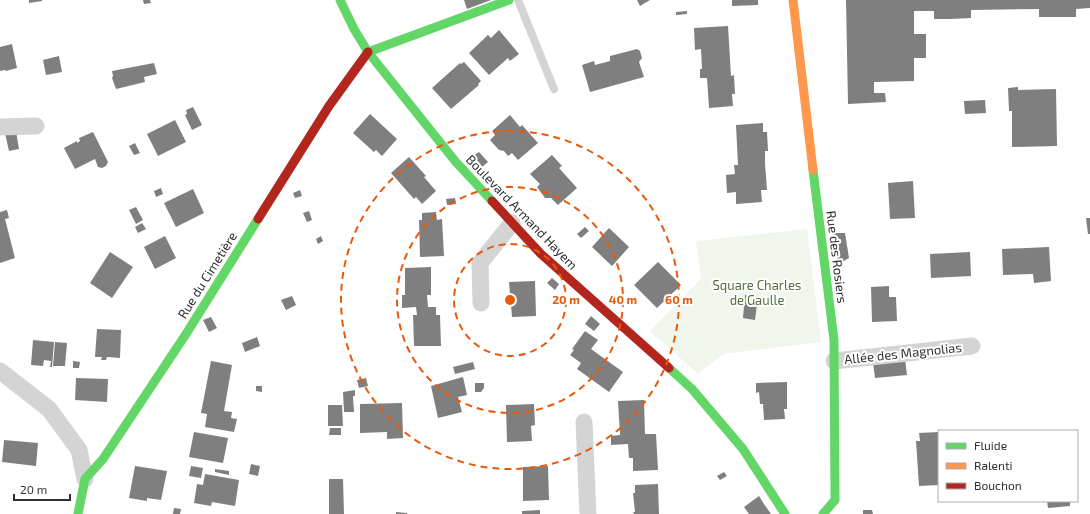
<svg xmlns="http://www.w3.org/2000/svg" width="1090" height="514" font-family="'Exo 2',sans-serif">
<rect width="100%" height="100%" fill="#fff"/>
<path fill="#f1f6ec" d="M 807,229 L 821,342 L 723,354 L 698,374 L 650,331 L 701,279 L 696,241 Z"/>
<path fill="#7f7f7f" d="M 29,0 L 42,0 L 42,1 L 29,3 Z
M 143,0 L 150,0 L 151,3 L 144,4 Z
M 464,0 L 491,0 L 467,9 Z
M 637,0 L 650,0 L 640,6 Z
M 732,0 L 758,0 L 758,5 L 732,6 Z
M 846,0 L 1090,0 L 1090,8 L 1076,9 L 1076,17 L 1039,17 L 1039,9 L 971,10 L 971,18 L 950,19 L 934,19 L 934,11 L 914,11 L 914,34 L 926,34 L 926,58 L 914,58 L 914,81 L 874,82 L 874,93 L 885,93 L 886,102 L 848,104 Z
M 687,11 L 687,14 L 676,15 L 676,12 Z
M 728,26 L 731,76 L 734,75 L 735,94 L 732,94 L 733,106 L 709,108 L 707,78 L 700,78 L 700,69 L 702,69 L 701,49 L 695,50 L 694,28 Z
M 499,30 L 519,54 L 510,61 L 508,58 L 489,75 L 469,53 L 488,35 L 491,38 Z
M 12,44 L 17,68 L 6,71 L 5,70 L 0,71 L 0,47 Z
M 637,49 L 640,51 L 642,58 L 639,62 L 644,77 L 590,92 L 582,65 L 594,61 L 595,65 L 610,61 L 610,56 Z
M 59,56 L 62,72 L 46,75 L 43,60 Z
M 464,62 L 481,81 L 478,84 L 479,85 L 451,109 L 432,88 L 460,63 L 461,64 Z
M 154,63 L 157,74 L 144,77 L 145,82 L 116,89 L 112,78 L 113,76 L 112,71 Z
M 1018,87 L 1018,90 L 1056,89 L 1057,146 L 1012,147 L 1012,111 L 1009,111 L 1008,88 Z
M 985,100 L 986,113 L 965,114 L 964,101 Z
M 193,107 L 202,125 L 192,130 L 185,115 L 187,114 L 186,110 Z
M 370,114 L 397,139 L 382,156 L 376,150 L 374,152 L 353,133 Z
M 510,115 L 520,127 L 522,125 L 538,143 L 518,160 L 512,153 L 508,156 L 504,151 L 499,150 L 490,140 L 495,135 L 492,131 Z
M 175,120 L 186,142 L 158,156 L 147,134 Z
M 763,123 L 763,132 L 767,132 L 768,151 L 765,151 L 765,163 L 767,190 L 761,190 L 762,202 L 736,204 L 736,192 L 727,193 L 726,175 L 735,174 L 734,165 L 738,165 L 736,125 Z
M 16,131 L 19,149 L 9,151 L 5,133 Z
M 93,132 L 108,162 L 106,166 L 102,168 L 98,167 L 95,159 L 75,169 L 64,148 L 77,141 L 77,143 L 80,141 L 79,138 Z
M 135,143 L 140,153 L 134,155 L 129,146 Z
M 479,152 L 488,162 L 482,167 L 473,156 Z
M 552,155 L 562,166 L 559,168 L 577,188 L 558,205 L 551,198 L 545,198 L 537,187 L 540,184 L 530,174 Z
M 409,157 L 426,176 L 424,177 L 436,191 L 422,204 L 416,197 L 414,199 L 391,173 Z
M 913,181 L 915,218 L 890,219 L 888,183 Z
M 161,188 L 163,194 L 156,197 L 154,191 Z
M 193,189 L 204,213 L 176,227 L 164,203 Z
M 300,190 L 302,196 L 295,198 L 293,193 Z
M 455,198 L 456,204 L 447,205 L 446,199 Z
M 136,207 L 143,220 L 136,224 L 129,210 Z
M 7,210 L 9,218 L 5,219 L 15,258 L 0,263 L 0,212 Z
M 309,211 L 312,220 L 307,222 L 303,213 Z
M 436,212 L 437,220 L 442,219 L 444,256 L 420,257 L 419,220 L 422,220 L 422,213 Z
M 1086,218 L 1090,218 L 1090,234 L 1088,234 Z
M 142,223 L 146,229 L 138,233 L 135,227 Z
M 585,227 L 589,231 L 581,238 L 577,234 Z
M 609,228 L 629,247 L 612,266 L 592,247 Z
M 834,233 L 845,233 L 849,258 L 842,262 L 838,263 Z
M 165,236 L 176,258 L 155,269 L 144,247 Z
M 321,236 L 323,241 L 318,244 L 316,239 Z
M 1049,247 L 1051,281 L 1034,283 L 1033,274 L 1003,275 L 1002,249 Z
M 110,252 L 133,267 L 112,298 L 90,283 Z
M 970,252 L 971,276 L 931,278 L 930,254 Z
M 658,262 L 681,285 L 657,308 L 634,285 Z
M 431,267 L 431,295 L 427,295 L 428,307 L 436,307 L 436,315 L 440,315 L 441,346 L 414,346 L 413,315 L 417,315 L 416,307 L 402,308 L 402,295 L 405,295 L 405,268 Z
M 552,278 L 559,284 L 555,290 L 547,283 Z
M 535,281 L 536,316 L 512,317 L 509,282 Z
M 889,286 L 889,297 L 896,297 L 897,321 L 872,322 L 871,287 Z
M 745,295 L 758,296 L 755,320 L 743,318 Z
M 292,296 L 296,305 L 286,310 L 281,300 Z
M 591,316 L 600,324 L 594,331 L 585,324 Z
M 211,317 L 217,328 L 209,332 L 203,320 Z
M 97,329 L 121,330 L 120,358 L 107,357 L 106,360 L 101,360 L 102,357 L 95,357 Z
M 585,331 L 598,340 L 591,349 L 623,372 L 609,392 L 577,369 L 581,363 L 570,355 L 574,350 L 572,349 Z
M 257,337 L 260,346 L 245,352 L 242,343 Z
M 33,340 L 54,342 L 52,367 L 50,367 L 51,361 L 44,360 L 43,366 L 31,365 Z
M 55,342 L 67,343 L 65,366 L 53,366 Z
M 905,359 L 907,375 L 875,378 L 873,363 Z
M 73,361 L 80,362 L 79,368 L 73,368 Z
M 211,361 L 232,365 L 224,411 L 232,412 L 231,418 L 237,419 L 234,432 L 205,427 L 207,414 L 201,413 Z
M 473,362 L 475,369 L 455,374 L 453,367 Z
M 463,377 L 467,395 L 458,397 L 462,412 L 438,418 L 431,386 Z
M 76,378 L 108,379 L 107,402 L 75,400 Z
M 366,378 L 368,386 L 359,388 L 357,380 Z
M 787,382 L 787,409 L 784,409 L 785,419 L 764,420 L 763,404 L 760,404 L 759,392 L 756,393 L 756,383 Z
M 475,383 L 484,383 L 484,388 L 481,392 L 475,392 Z
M 256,386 L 262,386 L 262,392 L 256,391 Z
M 355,390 L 355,396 L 353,396 L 354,412 L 344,412 L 343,392 Z
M 644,400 L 645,434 L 656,434 L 658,470 L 633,471 L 633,458 L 629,458 L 628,444 L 611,445 L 611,436 L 620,435 L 618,401 Z
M 402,403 L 403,438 L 387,439 L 387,432 L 360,433 L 360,404 Z
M 534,404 L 535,425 L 531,426 L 532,441 L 507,442 L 506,405 Z
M 328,405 L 342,405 L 343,426 L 328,426 Z
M 330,428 L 341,428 L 341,435 L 329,435 Z
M 194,432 L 228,438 L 223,463 L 189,457 Z
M 939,432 L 939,485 L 919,486 L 916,441 L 920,441 L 919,433 Z
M 4,440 L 38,443 L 36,466 L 2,462 Z
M 251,464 L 260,466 L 258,476 L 249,474 Z
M 135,466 L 167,471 L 161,500 L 147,498 L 147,501 L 129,498 Z
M 191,466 L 203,468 L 201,478 L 189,476 Z
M 548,466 L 549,500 L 523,501 L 523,467 Z
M 215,469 L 229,471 L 229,475 L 215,472 Z
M 724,472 L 727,476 L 720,480 L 717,476 Z
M 205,474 L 239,480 L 235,506 L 212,502 L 211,506 L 194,503 L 197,484 L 203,485 Z
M 329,479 L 343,479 L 344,514 L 329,514 Z
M 658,484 L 659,514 L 634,514 L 633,512 L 635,512 L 633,493 L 635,493 L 635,485 Z
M 759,496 L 764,504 L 771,514 L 749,514 L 744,507 Z
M 1047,501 L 1070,501 L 1070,506 L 1048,508 Z
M 174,508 L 181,509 L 180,514 L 173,514 Z
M 540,510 L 540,514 L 522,514 L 522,511 Z
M 863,510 L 872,510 L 873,514 L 863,514 Z
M 396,512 L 407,513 L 407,514 L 396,514 Z"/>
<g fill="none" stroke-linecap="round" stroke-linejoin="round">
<path stroke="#d4d4d4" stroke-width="8" d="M 518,0 L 554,89"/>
<path stroke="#d4d4d4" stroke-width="17" d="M 0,127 L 36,126
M 481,303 L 480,263 L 512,223
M 834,361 L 972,346
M 0,371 L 49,409 L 79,450 L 85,479
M 584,422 L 588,514"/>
<path stroke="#63d668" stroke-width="9" d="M 340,0 L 354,29 L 368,52 L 455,161 L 492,201
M 368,52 L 509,0
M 813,170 L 834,340 L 835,500 L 823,514
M 669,368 L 692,389 L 743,449 L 785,514
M 78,514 L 85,479 L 103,459 L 186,334 L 258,219"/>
<path stroke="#ff974d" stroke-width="9" d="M 793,0 L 813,170"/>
<path stroke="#b3261e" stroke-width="9" d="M 492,201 L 541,254 L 669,368
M 258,219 L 329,106 L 368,52"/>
</g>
<g fill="none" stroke="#e8590c" stroke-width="2" stroke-dasharray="7 5">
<circle cx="510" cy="300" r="56"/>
<circle cx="510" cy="300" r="113"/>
<circle cx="510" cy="300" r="169"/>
</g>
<g text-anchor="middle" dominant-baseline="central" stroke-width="4" stroke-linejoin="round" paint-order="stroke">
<g font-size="13" fill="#303030" stroke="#fff">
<text transform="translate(522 212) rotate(46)">Boulevard Armand Hayem</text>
<text transform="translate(837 257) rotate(83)">Rue des Rosiers</text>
<text transform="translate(207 275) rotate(-58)">Rue du Cimetière</text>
<text transform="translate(903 353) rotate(-6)">Allée des Magnolias</text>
</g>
<g font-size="13" fill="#51703a" stroke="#fff">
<text x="757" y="285">Square Charles<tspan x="757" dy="15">de Gaulle</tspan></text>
</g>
</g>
<circle cx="510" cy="300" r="6" fill="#e8590c" stroke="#fff" stroke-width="2"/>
<g font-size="12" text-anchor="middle" font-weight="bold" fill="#e8590c" stroke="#fff" stroke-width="4" stroke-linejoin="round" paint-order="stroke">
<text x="566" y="304">20 m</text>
<text x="623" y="304">40 m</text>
<text x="679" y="304">60 m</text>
</g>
<rect x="938" y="430" width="140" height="72" fill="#ffffff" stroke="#acacac"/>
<rect x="946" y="443" width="20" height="6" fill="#63d668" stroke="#acacac"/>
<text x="974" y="450" font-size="12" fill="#303030">Fluide</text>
<rect x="946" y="463" width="20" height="6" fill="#ff974d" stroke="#acacac"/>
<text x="974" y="470" font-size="12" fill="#303030">Ralenti</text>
<rect x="946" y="483" width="20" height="6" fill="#b3261e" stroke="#acacac"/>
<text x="974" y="490" font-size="12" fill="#303030">Bouchon</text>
<path d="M14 494v6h56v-6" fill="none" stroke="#303030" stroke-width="2"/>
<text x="20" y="494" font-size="12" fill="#303030" stroke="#ffffff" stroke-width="3" paint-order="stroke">20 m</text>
</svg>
